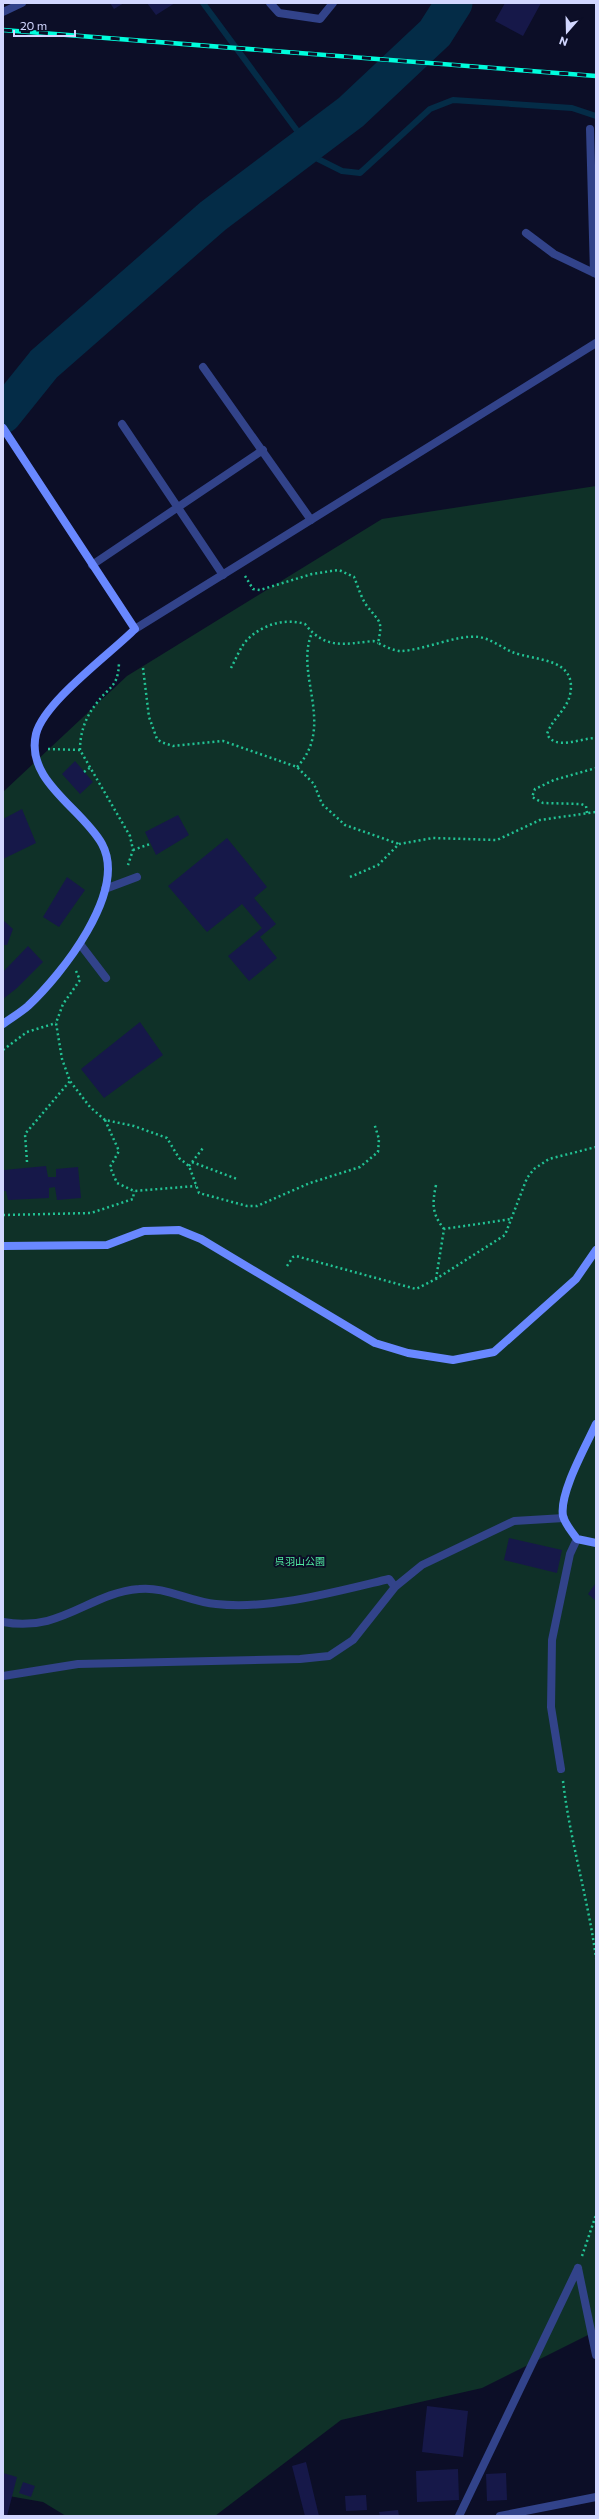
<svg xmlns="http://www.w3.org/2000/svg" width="599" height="2519" font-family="Commissioner,'Noto Sans JP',sans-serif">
<rect width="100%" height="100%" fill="#0c0e27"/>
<path fill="#0f3128" d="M 596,486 L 596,2331 L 482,2388 L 341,2420 L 215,2516 L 66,2516 L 43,2502 L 3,2495 L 3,792 L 127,676 L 382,519 Z"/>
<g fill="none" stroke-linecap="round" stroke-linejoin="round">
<path stroke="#042c47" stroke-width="6" d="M 203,3 L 318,159 L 342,171 L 360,173 L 430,109 L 453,100 L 572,108 L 596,116"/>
<path stroke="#042c47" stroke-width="37" d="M 3,415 L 44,364 L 213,216 L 351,112 L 435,33 L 454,3"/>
</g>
<path fill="#161849" d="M 110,3 L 124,3 L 114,9 Z
M 147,3 L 175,3 L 156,15 Z
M 505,3 L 541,3 L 523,36 L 495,21 Z
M 75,761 L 93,782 L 80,794 L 62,774 Z
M 22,809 L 36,843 L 3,859 L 3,819 Z
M 178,815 L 189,835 L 156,855 L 145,832 Z
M 227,838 L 267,887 L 254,898 L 276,924 L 260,937 L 277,958 L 249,981 L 228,956 L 262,928 L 242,904 L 207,932 L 168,886 Z
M 67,877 L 85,890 L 59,927 L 43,917 Z
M 3,920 L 13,929 L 7,945 L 3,945 Z
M 28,946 L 43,962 L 17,988 L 3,999 L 3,972 Z
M 140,1022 L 163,1055 L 104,1098 L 81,1069 Z
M 46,1166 L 48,1177 L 56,1177 L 56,1169 L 78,1167 L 81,1198 L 57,1200 L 55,1187 L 49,1188 L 49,1198 L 8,1200 L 6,1191 L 3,1191 L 4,1170 Z
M 509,1538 L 562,1550 L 557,1573 L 504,1560 Z
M 596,1583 L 596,1601 L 588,1594 Z
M 427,2406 L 468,2411 L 463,2457 L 422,2452 Z
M 306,2462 L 319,2516 L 305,2516 L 292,2466 Z
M 458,2469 L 459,2500 L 417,2502 L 416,2471 Z
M 3,2473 L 17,2477 L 7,2516 L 3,2516 Z
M 506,2473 L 507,2500 L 487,2501 L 486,2474 Z
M 23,2482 L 35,2486 L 31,2497 L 19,2493 Z
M 366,2495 L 367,2510 L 346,2511 L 345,2496 Z
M 398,2510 L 399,2516 L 380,2516 L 379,2512 Z"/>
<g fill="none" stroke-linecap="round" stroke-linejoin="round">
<path stroke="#22c394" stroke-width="2.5" stroke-dasharray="2 3" stroke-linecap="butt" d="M 245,576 L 253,589 L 260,590 L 312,574 L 331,571 L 339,570 L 354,577 C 358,586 361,598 367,606 C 380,623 383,620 378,643 C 384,646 394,651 401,651 C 425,650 458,634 479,637 C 491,639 501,647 512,652 C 534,661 578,657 570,695 C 566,711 552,719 547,734 C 555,751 580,738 596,738
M 143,668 L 149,717 L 157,739 L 161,742 L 173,746 L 223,741 L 297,767 L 314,784 L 322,804 L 345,825 L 399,844
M 231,668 C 236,659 241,645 249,638 C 264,624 286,618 305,624 C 325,650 345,644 373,641 L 378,643
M 48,749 L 80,750 L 130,836 L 133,850 L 128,865
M 80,750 C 80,733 85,718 96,704 C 109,686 118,688 119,663
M 297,767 C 336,726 294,674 312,633
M 84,772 L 91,767
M 587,813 L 586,806 L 581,804 L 543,803 L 532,797 L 535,789 L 554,780 L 596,768
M 133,850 L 150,844
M 350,877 L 378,865 L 399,844 L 433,838 L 497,840 L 540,820 L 596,812
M 76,971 L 80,980 L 63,1004 L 56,1023 L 62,1059 L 70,1081 L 90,1107 L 105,1120 L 134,1126 L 167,1138 L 179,1158 L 189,1166 L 199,1193 L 247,1206 L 257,1206 L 310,1183 L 360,1167 L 378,1152 L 379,1139 L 374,1123
M 3,1050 L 27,1032 L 56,1023
M 105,1120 L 119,1151 L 110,1167 L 117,1183 L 134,1191 L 196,1186
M 27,1162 L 25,1134 L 70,1081
M 192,1162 L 237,1179
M 189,1166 L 203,1148
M 436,1185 C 432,1204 432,1214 444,1229
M 3,1215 L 91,1213 L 133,1199 L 134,1191
M 287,1266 L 293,1257 L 296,1256 L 416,1289 L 436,1279 L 505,1235 L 527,1178 L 534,1169 L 549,1159 L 596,1147
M 436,1279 L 444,1229 L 511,1219
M 563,1781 C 570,1841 588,1898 596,1958
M 582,2256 L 596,2215"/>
<path stroke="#32438a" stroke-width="8" d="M 203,367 L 311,520
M 122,424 L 223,575
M 92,565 L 263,450
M 561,1769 L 551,1707 L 552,1640 L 570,1554 L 577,1539"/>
<path stroke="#32438a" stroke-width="8" d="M 270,3 L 279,13 L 320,19 L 333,3
M 3,12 L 22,3
M 590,129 L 594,273
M 526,233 L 554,254 L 596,274
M 135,629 L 596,343
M 105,889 L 137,877
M 80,944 L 106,978
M 3,1622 C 61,1633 89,1593 139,1589 C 165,1586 190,1602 216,1604 C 270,1610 335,1592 389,1579 L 395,1587
M 3,1676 L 78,1664 L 300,1659 L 329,1656 L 353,1640 L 395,1587 L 422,1565 L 514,1521 L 564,1518
M 578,2268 L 596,2355
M 459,2516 L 578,2268
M 500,2516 L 596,2497"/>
<path stroke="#6988ff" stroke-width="8" d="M 3,428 L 135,629 C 110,654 44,702 36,734 C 25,781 82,808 102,844 C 128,892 61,975 28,1006 C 20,1013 11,1018 3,1024
M 3,1246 L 107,1245 L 144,1231 L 179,1230 L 201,1239 L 375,1343 L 408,1353 L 453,1360 L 494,1352 L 576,1279 L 596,1250
M 596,1424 C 586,1446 559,1493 563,1516 C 565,1524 572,1532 577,1539 L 596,1543"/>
<defs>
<path id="rail" d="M 3,30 L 596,76"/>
</defs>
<use href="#rail" stroke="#00fddc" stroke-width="4.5"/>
<use href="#rail" stroke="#0c0e27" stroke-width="3" stroke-dasharray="9" stroke-linecap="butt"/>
</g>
<g text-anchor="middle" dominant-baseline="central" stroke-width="4" stroke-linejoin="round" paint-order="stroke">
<g font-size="10" fill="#51eca1" stroke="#0c0e27">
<text x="300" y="1561">呉羽山公園</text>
</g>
</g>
<rect width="599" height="2519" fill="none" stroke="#d2d7ff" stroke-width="8"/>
<g transform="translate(567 32) rotate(200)" stroke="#0c0e27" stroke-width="3" paint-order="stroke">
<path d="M0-3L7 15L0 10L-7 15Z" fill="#d2d7ff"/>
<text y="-6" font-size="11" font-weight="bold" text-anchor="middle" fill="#d2d7ff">N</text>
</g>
<path d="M14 30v6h61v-6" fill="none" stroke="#d2d7ff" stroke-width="2"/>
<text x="20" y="30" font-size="12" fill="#d2d7ff" stroke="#0c0e27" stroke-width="3" paint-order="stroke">20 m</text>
</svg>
